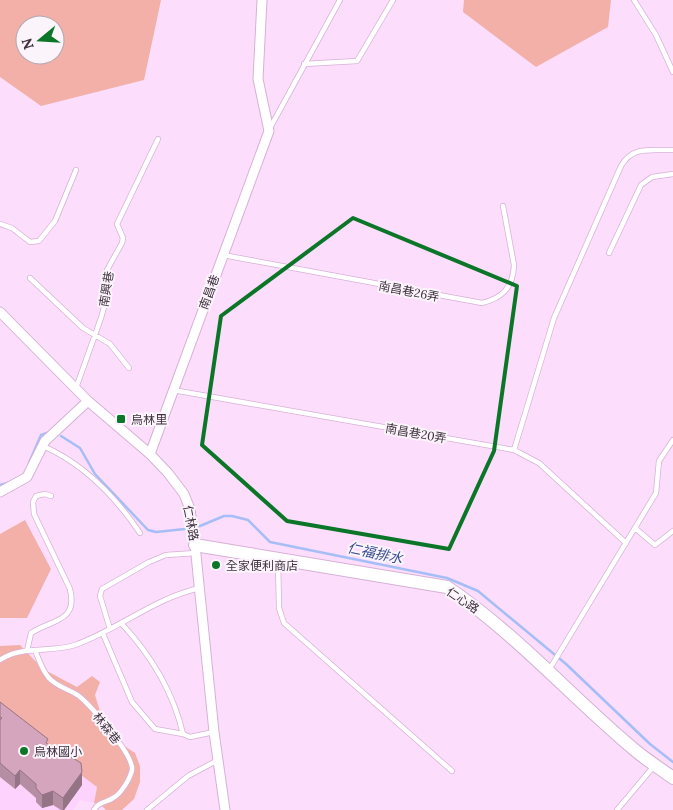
<svg xmlns="http://www.w3.org/2000/svg" width="673" height="810" font-family="Lora,'Noto Sans TC',serif">
<rect width="100%" height="100%" fill="#fcdefc"/>
<path fill="#fdd2fc" d="M 0,715 L 97,787 L 94,803 L 80,800 L 73,810 L 0,810 Z"/>
<path fill="#f3b0a8" fill-rule="evenodd" d="M 0,0 L 161,0 L 144,80 L 41,106 L 0,77 ZM 25,25 L 55,25 L 55,55 L 25,55 Z
M 464,0 L 611,0 L 608,27 L 536,67 L 463,12 Z
M 25,520 L 51,569 L 27,618 L 0,618 L 0,534 Z
M 20,645 L 43,669 L 77,687 L 92,676 L 100,682 L 95,695 L 103,721 L 114,739 L 135,753 L 140,766 L 140,782 L 134,799 L 122,810 L 106,810 L 100,804 L 94,803 L 97,787 L 0,715 L 0,646 Z"/>
<g fill="none" stroke-linecap="round" stroke-linejoin="round">
<path stroke="#a6bef7" stroke-width="2.5" d="M 61,436 L 80,448 L 95,474 L 148,530 L 156,532 L 185,529 L 200,526 L 224,516 L 232,516 L 248,520 L 270,542 L 447,578 L 478,591 L 566,664 L 650,744 L 673,762
M 29,463 L 41,435 L 47,433
M 0,485 L 11,482"/>
<defs>
<path id="lane" d="M 634,0 L 656,35 L 673,72
M 304,64 L 357,61 L 393,0
M 270,128 L 340,0
M 0,224 L 12,228 L 30,242 L 39,241 L 55,221 L 76,170
M 609,253 L 641,185 L 652,177 L 673,174
M 223,255 L 482,303 C 503,298 513,287 514,265 L 503,206
M 30,278 L 83,328 L 110,344 L 129,368
M 76,388 L 101,318 L 107,296 L 105,279 L 107,270 L 122,243 L 123,238 L 117,224 L 158,139
M 173,390 L 514,450 L 539,463 L 626,543
M 43,446 C 84,464 115,496 140,533
M 514,450 L 554,318 L 621,166 C 633,145 651,151 673,150
M 635,528 L 655,545 L 673,531
M 278,560 L 279,608 L 284,623 L 452,771
M 121,623 C 151,655 173,691 183,734 L 190,737 L 214,732
M 110,629 L 100,596 L 102,589 L 149,562 L 166,555 L 196,553
M 103,634 L 132,702 L 155,729 L 183,734
M 35,650 C 39,660 42,670 49,678 C 57,687 69,689 79,696 C 91,706 134,755 132,770 C 130,779 121,794 113,798 C 105,803 98,802 94,810
M 27,651 L 31,633 C 53,619 78,622 70,589 L 34,514 L 33,502 L 36,496 L 45,494 L 51,496
M 0,660 C 22,645 51,653 75,645 C 118,630 154,598 200,588
M 549,670 L 656,493 L 659,461 L 673,440
M 147,810 L 188,776 L 218,760
M 617,810 L 654,766"/>
<path id="street" d="M 0,312 L 88,401 L 150,454 L 168,473 L 184,494 L 190,509 L 195,545 L 214,732 L 225,810
M 150,454 L 269,131 L 258,79 L 262,0
M 0,492 L 27,477 L 45,441 L 88,401"/>
<path id="secondary" d="M 195,545 L 447,587 C 517,634 572,698 636,751 C 648,761 661,769 673,778"/>
</defs>
<use href="#lane" stroke="#d6b1d5" stroke-width="6"/>
<use href="#street" stroke="#d6b1d5" stroke-width="11"/>
<use href="#secondary" stroke="#d6b1d5" stroke-width="14"/>
<use href="#lane" stroke="#fff" stroke-width="4.5"/>
<use href="#street" stroke="#fff" stroke-width="9"/>
<use href="#secondary" stroke="#fff" stroke-width="12"/>
</g>
<path fill="#b68ea3" d="M 0,702 L 48,745 L 51,751 L 82,785 L 64,810 L 61,810 L 53,805 L 42,808 L 36,802 L 36,798 L 20,784 L 15,789 L 0,777 Z"/>
<path fill="#947484" d="M 20,770 L 20,784 L 15,789 L 15,776 Z
M 82,772 L 82,785 L 64,810 L 63,810 L 63,798 Z
M 53,791 L 53,805 L 42,808 L 42,795 Z"/>
<path fill="#d4a5bd" stroke="#947484" d="M 0,702 L 48,739 L 46,743 L 51,746 L 49,749 L 61,758 L 65,753 L 81,763 L 82,772 L 63,798 L 53,791 L 42,795 L 36,788 L 36,784 L 20,770 L 15,776 L 0,763 L 0,720 L 2,718 L 0,717 Z"/>
<path fill="none" stroke="#0b7628" stroke-width="4" stroke-linejoin="round" d="M 353,218 L 517,286 L 494,451 L 449,549 L 287,521 L 202,445 L 221,316 Z"/>
<g fill="#0b7628" stroke="#fbf4fb" stroke-width="2">
<rect x="116" y="414" width="10" height="10" rx="2.5"/>
<circle cx="216" cy="565" r="5"/>
<circle cx="24" cy="751" r="5"/>
</g>
<g text-anchor="middle" dominant-baseline="central" stroke-width="4" stroke-linejoin="round" paint-order="stroke">
<g font-size="12" fill="#3f313f" stroke="#fbf4fb">
<text transform="translate(106 289) rotate(-81)">南興巷</text>
<text transform="translate(409 291) rotate(11)">南昌巷26弄</text>
<text transform="translate(209 292) rotate(-70)">南昌巷</text>
<text transform="translate(416 433) rotate(10)">南昌巷20弄</text>
<text transform="translate(191 523) rotate(79)">仁林路</text>
<text transform="translate(463 600) rotate(34)">仁心路</text>
<text transform="translate(107 728) rotate(52)">林森巷</text>
</g>
<g font-size="12" fill="#3f313f" stroke="#fbf4fb" text-anchor="start">
<text x="131" y="419">烏林里</text>
<text x="226" y="565">全家便利商店</text>
<text x="34" y="751">烏林國小</text>
</g>
<g font-size="14" font-style="italic" fill="#364f93" stroke="#fbf4fb">
<text transform="translate(375 553) rotate(12)">仁福排水</text>
</g>
</g>
<g transform="translate(40 40) rotate(252)"><circle r="24" fill="#fbf4fb" stroke="#b0a6b0"/>
<path d="M0-4L9 19L0 12L-9 19Z" fill="#0b7628"/>
<text y="-8" font-size="14" font-weight="bold" text-anchor="middle" fill="#3f313f">N</text>
</g>
</svg>
